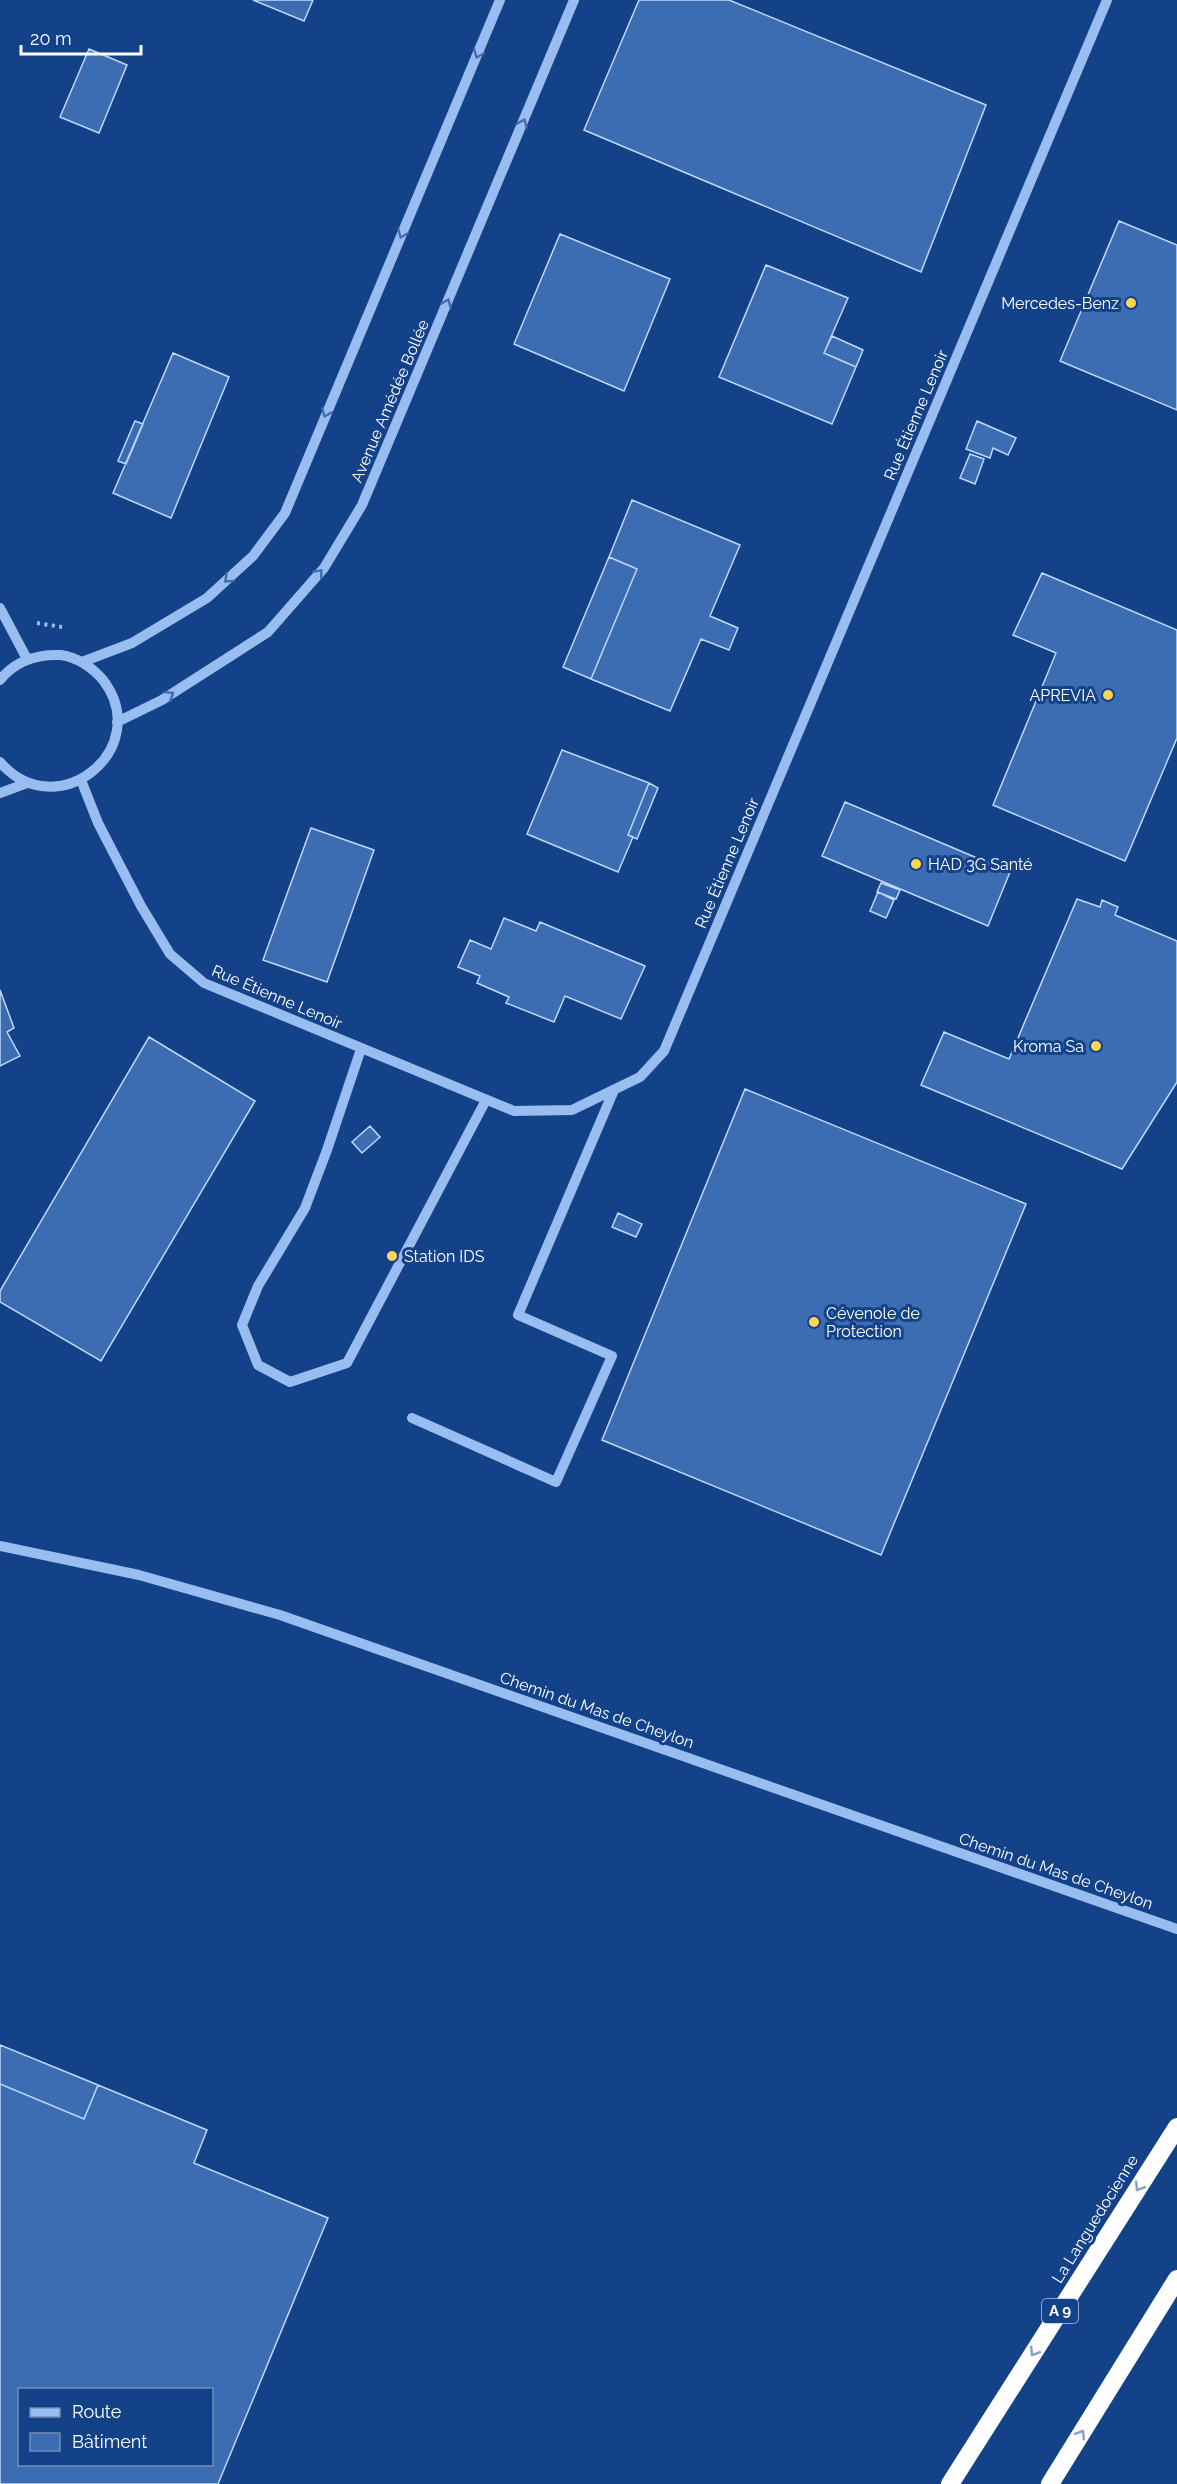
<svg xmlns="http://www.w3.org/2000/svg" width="1177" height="2484" font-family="Raleway,sans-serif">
<rect width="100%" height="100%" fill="#134289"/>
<path fill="#3c6cb2" stroke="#bfd8fc" stroke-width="1.5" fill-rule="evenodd" d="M 253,0 L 313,0 L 304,21 Z
M 639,0 L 729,0 L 986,105 L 921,272 L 584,130 Z
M 89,49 L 127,65 L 99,133 L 60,117 Z
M 1119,221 L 1177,245 L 1177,410 L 1060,361 Z
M 560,234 L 670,279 L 624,391 L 514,344 Z
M 766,265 L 848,298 L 824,353 L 856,367 L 832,424 L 719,377 Z
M 832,336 L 863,350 L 856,367 L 824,353 Z
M 173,353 L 229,377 L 171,518 L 113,493 Z
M 135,421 L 143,424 L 126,464 L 118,461 Z
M 977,421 L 1016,438 L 1008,455 L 993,448 L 990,458 L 966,449 Z
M 970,454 L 984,459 L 975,484 L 960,478 Z
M 632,500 L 740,545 L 710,616 L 738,628 L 729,650 L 701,639 L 670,711 L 591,679 L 637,569 L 609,557 Z
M 609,557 L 637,569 L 591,679 L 563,667 Z
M 1042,573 L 1177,630 L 1177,738 L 1125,861 L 993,805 L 1056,653 L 1013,635 Z
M 562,750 L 649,783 L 628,835 L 633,837 L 618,872 L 527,834 Z
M 649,783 L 658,788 L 637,839 L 628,835 Z
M 845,802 L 1010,872 L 988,926 L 822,856 Z
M 311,828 L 374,850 L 327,982 L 263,960 Z
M 881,883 L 900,890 L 896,899 L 877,892 Z
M 878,892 L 894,900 L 886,918 L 870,911 Z
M 1077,899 L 1100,907 L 1102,900 L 1118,907 L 1115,915 L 1177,941 L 1177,1082 L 1122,1169 L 921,1085 L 944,1032 L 1009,1059 Z
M 504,918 L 536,931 L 540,922 L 645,966 L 621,1019 L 565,996 L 554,1022 L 506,1003 L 509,997 L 477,983 L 480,976 L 458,967 L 470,940 L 491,949 Z
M 0,990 L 14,1028 L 7,1032 L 20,1056 L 0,1066 Z
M 149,1037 L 255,1101 L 101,1361 L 0,1302 L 0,1291 Z
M 745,1089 L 1026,1204 L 881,1555 L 602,1440 Z
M 370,1126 L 380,1137 L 362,1153 L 352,1142 Z
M 618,1213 L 642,1224 L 636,1237 L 612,1227 Z
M 0,2045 L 98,2085 L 84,2119 L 0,2084 Z
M 0,2084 L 84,2119 L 98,2085 L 207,2130 L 194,2163 L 328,2218 L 218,2484 L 0,2484 ZM 20,2390 L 212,2390 L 212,2464 L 20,2464 Z"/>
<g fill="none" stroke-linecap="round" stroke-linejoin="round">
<path stroke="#99bdf0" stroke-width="4" stroke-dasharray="3 4.5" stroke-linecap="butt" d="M 37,623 L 62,627"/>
<path stroke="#99bdf0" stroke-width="10" d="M 0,608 L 27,659
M 82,662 L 132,643 L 207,598 L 253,556 L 285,513 L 500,0
M 0,680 C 15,661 37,654 61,655 C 77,657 93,668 103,680 C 155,748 57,828 0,762
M 117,722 L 162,700 L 268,632 L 324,568 L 362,505 L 574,0
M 81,780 L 98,823 L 141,906 L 170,954 L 204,983 L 514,1111 L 572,1110 L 640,1077 L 664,1051 L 1107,0
M 0,793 L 27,783
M 361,1049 L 327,1150 L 305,1208 L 258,1286 L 242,1325 L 258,1365 L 290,1382 L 347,1363 L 486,1100
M 412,1418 L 556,1482 L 612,1356 L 518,1315 L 614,1090
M 0,1546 L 139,1575 L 280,1615 L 1177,1929"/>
<path stroke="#fff" stroke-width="18" d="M 950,2484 L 1177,2127
M 1050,2484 L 1177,2279"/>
</g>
<defs><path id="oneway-chevron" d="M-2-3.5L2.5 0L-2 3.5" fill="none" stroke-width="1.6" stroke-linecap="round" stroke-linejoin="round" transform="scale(1.5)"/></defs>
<g stroke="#426dad">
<use href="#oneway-chevron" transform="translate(478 54) rotate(113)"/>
<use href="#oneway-chevron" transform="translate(523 123) rotate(-67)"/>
<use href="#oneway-chevron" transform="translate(402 234) rotate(113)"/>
<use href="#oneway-chevron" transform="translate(447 303) rotate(-67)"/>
<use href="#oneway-chevron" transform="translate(326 413) rotate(113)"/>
<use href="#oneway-chevron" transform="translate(319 573) rotate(-50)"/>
<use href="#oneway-chevron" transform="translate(228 579) rotate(138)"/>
<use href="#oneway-chevron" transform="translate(170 695) rotate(-32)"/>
</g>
<g stroke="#89a0c4">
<use href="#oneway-chevron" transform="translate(1139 2187) rotate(122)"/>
<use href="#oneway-chevron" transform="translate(1034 2352) rotate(122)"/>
<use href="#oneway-chevron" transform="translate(1081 2434) rotate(-58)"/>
</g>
<g fill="#ffd558" stroke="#134289" stroke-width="2">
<circle cx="1131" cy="303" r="6"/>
<circle cx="1108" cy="695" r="6"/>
<circle cx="916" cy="864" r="6"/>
<circle cx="1096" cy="1046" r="6"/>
<circle cx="392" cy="1256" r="6"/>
<circle cx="814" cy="1322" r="6"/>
</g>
<g text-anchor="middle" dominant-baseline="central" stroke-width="6" stroke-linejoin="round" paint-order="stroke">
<rect fill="#134289" stroke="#b8c6dc" stroke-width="1.5" x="1042" y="2299" width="36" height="24" rx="4.5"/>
<g font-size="15" font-weight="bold" fill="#fff">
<text x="1060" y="2311">A 9</text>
</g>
<g font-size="16" fill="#fff" stroke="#134289" text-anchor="end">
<text x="1119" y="303">Mercedes-Benz</text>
<text x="1096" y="695">APREVIA</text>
<text x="928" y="864" text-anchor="start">HAD 3G Santé</text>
<text x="1084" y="1046">Kroma Sa</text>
<text x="404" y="1256" text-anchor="start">Station IDS</text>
<text x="826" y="1313" text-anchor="start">Cévenole de<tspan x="826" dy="18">Protection</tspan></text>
</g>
<g font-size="16" fill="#fff" stroke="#134289">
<text transform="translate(390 401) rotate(-67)">Avenue Amédée Bollée</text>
<text transform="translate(916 415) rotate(-67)">Rue Étienne Lenoir</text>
<text transform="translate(727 863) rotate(-67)">Rue Étienne Lenoir</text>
<text transform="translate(277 997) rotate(23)">Rue Étienne Lenoir</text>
<text transform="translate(597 1710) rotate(19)">Chemin du Mas de Cheylon</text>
<text transform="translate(1056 1871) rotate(19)">Chemin du Mas de Cheylon</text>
<text transform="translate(1095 2219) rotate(-58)">La Languedocienne</text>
</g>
</g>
<rect x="18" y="2388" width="195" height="78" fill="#134289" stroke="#718eb8" stroke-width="1.5"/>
<rect x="30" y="2408" width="30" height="9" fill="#99bdf0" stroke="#718eb8" stroke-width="1.5"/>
<text x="72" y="2418" font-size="18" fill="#ffffff">Route</text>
<rect x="30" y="2433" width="30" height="18" fill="#3c6cb2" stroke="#718eb8" stroke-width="1.5"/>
<text x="72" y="2448" font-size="18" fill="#ffffff">Bâtiment</text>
<path d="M21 45v9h120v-9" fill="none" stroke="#ffffff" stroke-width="3"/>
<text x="30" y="45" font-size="18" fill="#ffffff" stroke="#134289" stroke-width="4.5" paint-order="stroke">20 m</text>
</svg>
